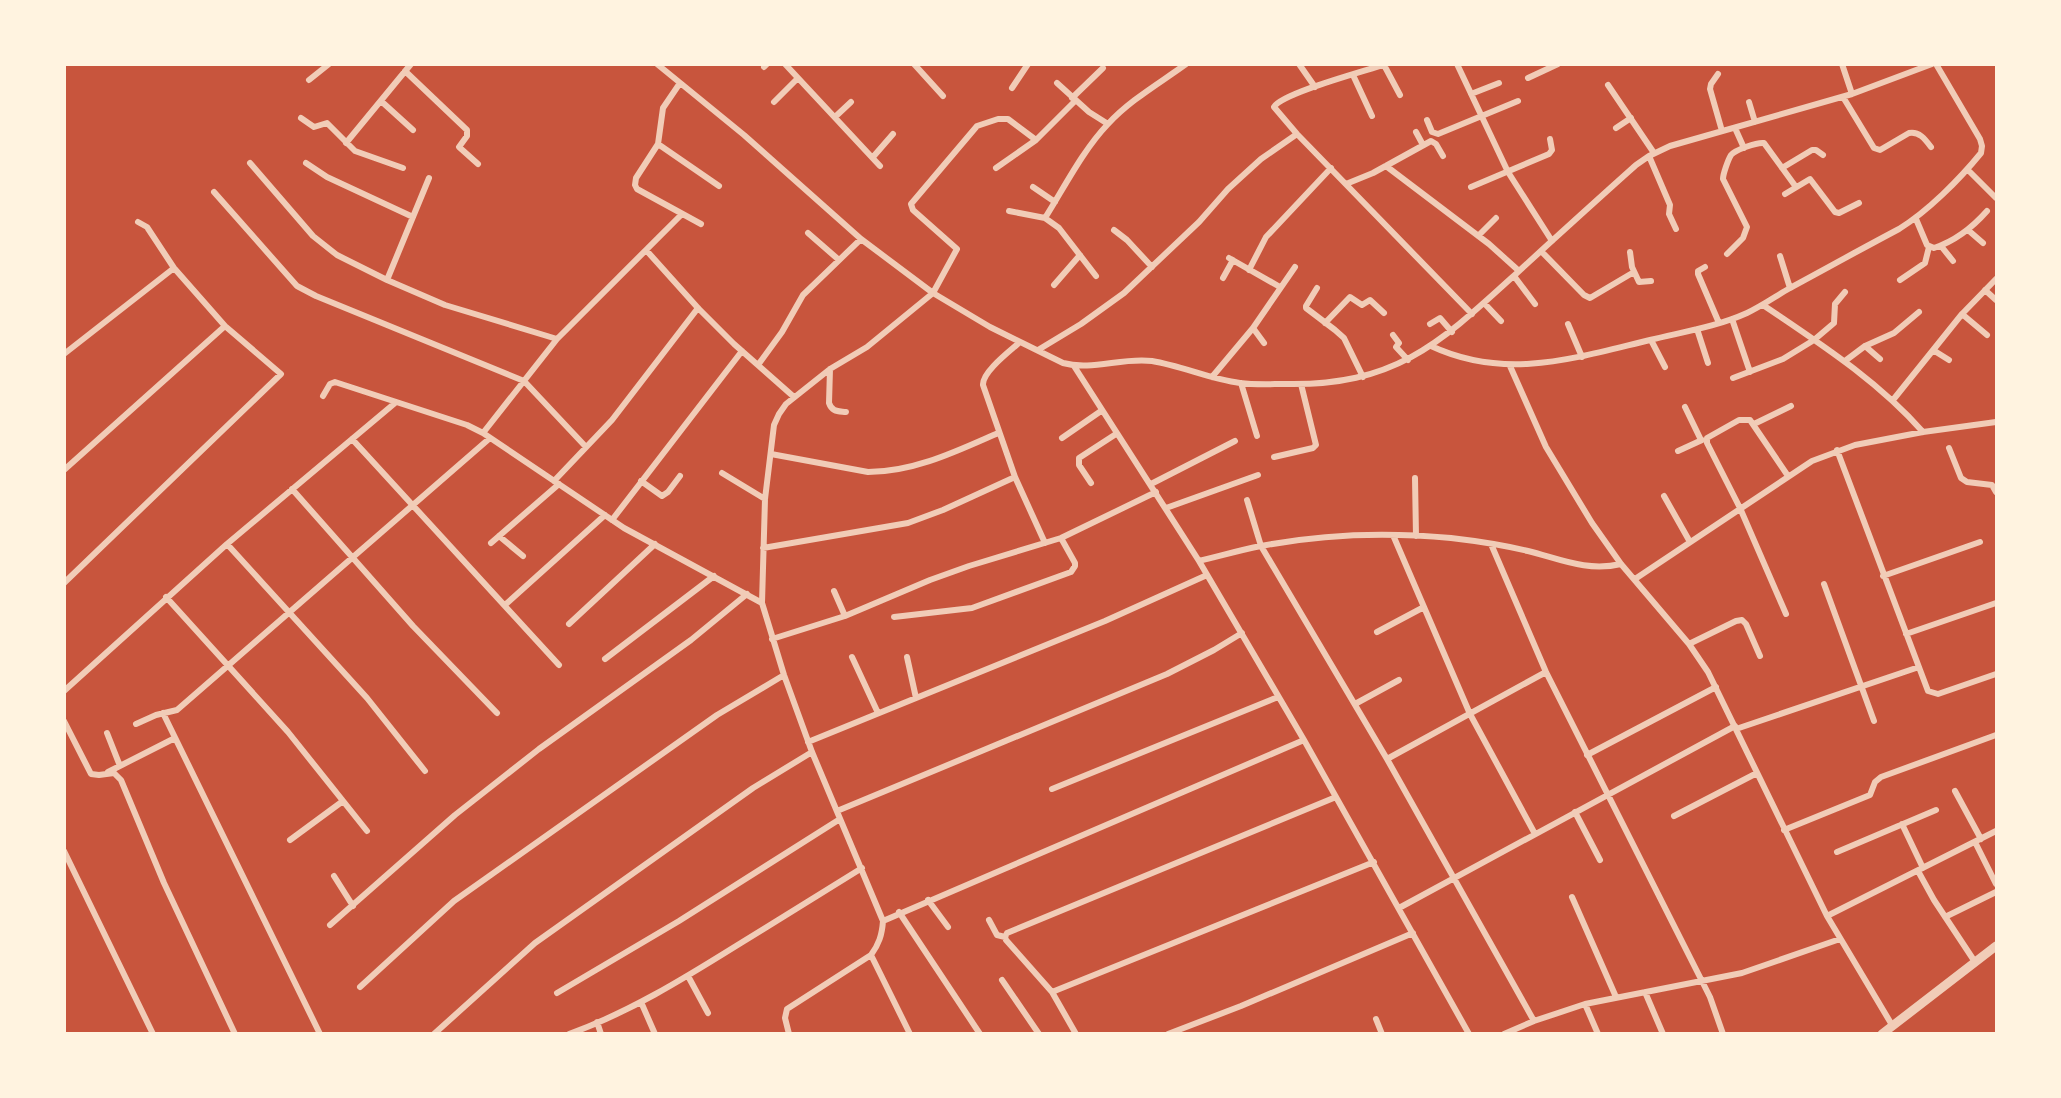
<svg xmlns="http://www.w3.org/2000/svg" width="2061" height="1098" font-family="'IBM Plex Sans',sans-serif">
<rect width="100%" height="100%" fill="#c8553d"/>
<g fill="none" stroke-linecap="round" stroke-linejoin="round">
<path stroke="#f1ccb7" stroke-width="6" d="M 657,64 L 744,135 L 861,239 L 933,293 L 990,327 L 1063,363 C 1092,371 1122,357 1152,361 C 1182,366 1210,379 1240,383 C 1255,385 1271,384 1286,384 C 1397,386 1441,342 1518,272 C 1557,236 1596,201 1636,165 L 1649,156 L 1670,146 L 1852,94 L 1932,64
M 785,64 L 880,166
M 914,64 L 943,96
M 1299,64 L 1315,87
M 1386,64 C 1366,71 1282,93 1274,107 L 1297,134 L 1472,314
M 1457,64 L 1508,172 L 1552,241
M 1842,64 L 1852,94
M 1384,65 L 1400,95
M 764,67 L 767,64
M 405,71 L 467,130 L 467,136 L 459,147 L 478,164
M 1718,74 L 1711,84 L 1710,89 L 1722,131
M 1353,75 L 1372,116
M 1528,78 L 1558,64
M 309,80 L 329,64
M 680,83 L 663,108 L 658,144 L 636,178 L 635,185 L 637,189 L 701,224
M 1057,83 L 1089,112 L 1108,124
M 1608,85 L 1654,153
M 1012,88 L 1028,64
M 1471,94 L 1499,83
M 1843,97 L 1874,148 L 1880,150 L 1909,133 C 1919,131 1925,139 1931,147
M 1072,98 L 1103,68
M 381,101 L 413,130
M 774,102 L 798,78
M 1749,102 L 1755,122
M 835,117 L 851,102
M 301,118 L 314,127 L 327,123 L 355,151 L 403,168
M 1427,120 L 1432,132 L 1438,134 L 1518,101
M 1616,128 L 1631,118
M 1735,128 L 1744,148
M 1416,132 L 1423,145
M 346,143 L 411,64
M 658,144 L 719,186
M 1649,156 L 1670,205 L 1669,214 L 1676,229
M 873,157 L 893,134
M 250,163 L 313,236 L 337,255 L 387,280 L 445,305 L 557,339
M 306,163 L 327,177 L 413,217
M 1386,166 L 1489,244 L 1519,271
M 996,168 L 1036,140 L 1075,101
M 1782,168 L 1812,150 L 1816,150 L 1823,155
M 1967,169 L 1996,198
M 1346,184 L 1373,173 L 1431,141 L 1436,144 L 1443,156
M 1033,187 L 1055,202
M 1471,187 L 1549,154 L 1552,150 L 1550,139
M 214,192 L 297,286 L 316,296 L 524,381 L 586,447
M 1785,194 L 1810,179 L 1835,212 L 1839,213 L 1859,203
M 1009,211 L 1045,218 L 1059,228 L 1096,276
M 1045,218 C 1064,188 1083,150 1108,124 C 1130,100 1160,83 1186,64
M 1916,219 L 1927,245 L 1934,248 C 1955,241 1972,228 1987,211
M 1114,230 L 1127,240 L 1152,267
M 1968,230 L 1983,243
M 808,233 L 839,260
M 1478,236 L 1496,218
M 1941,246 L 1953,261
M 646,250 L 698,308 L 734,344 L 794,397
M 1541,251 L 1584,295 L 1590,298 L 1634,272
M 1630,252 L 1632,267 L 1639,282 L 1651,281
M 1727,254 L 1743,238 L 1747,227 L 1723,179 C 1723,174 1728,160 1731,155 C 1735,150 1757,142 1764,143 L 1796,187
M 1780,256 L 1790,288
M 1229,258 L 1280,287
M 1705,267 L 1698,271 L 1698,274 L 1719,323
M 1249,270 L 1266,237 L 1331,168
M 1514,276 L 1535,304
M 1223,278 L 1233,260
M 387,280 L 429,178
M 1900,280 L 1925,263 L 1929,247
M 1054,285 L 1080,255
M 1317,288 L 1306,306 L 1306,308 L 1335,330 L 1344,338 L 1363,377
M 1985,290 L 1996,300
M 1484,303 L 1501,321
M 1763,305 C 1819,343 1877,380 1923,432
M 1962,314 L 1987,335
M 1732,319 L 1750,372
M 1325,323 L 1350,297 L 1362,305 L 1370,300 L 1384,313
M 1430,324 L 1440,318 L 1452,332
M 1568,324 L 1582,357
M 1253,328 L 1264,343
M 1697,329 L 1708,363
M 1393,335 L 1399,343 L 1396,347 L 1408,360
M 1651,340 L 1665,367
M 1020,342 C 1010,351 982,372 983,385 L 1015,477 L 1045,543
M 1431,346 C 1506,381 1575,358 1650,340 C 1682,332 1716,327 1747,313 C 1762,306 1776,296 1790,288 C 1827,268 1863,248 1899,229 C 1928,211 1959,180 1981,153 L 1982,146 L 1980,139 L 1936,64
M 1865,346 L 1880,359
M 1038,350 L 1081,324 L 1124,293 L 1199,222 L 1228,189 L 1261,159 L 1297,134
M 1933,350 L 1949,360
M 64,354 L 174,268
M 1845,361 L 1865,346 L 1894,333 L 1919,312
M 758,365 L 782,332 L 803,295 L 861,239
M 1074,366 L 1199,561 L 1304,740 L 1469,1034
M 1510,366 L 1546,447 L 1592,523 L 1621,564 L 1689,644 L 1708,672 L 1827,916 L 1892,1025
M 830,369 L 829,403 C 832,412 838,411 846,412
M 1212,377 L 1253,328 L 1295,267
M 1733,378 L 1783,359 L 1814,340 L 1834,323 L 1835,304 L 1845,292
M 1241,383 L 1257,436
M 323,396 L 330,384 L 335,382 L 467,425 L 483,433 L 624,528 L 762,603
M 1893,400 L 1962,314 L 1996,279
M 1685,407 L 1701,440
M 1754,424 L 1791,406
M 483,433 L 557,339 L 682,214
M 1062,438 L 1101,411
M 352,439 L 559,665
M 1949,448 L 1961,478 L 1967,482 L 1992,485 L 1996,492
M 1837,450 L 1928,691 L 1938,694 L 1996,674
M 1678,451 L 1702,440
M 771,454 L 868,472 C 914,472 957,451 998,433
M 1274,457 L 1313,448 L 1316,445 L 1301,384
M 64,470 L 225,326
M 722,473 L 765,499
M 1415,478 L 1416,536
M 554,481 L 612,420 L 698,308
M 641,481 L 662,496 L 668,492 L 680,476
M 1091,483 L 1079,465 L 1079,458 L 1116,434
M 1151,484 L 1235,441
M 292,489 L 413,626 L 497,713
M 1664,496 L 1690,542
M 1247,500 L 1261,546 L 1387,759 L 1534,1021
M 1166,508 L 1258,475
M 612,520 L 742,351
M 1393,535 L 1470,714 L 1535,834
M 499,536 L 523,556
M 491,543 L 559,484
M 227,544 L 367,698 L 425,771
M 1491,544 L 1546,672 L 1710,997 L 1723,1034
M 763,548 L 908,523 L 943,510 L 1015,477
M 1199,561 C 1220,556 1240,550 1261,546 C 1323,534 1388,532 1451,538 C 1477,541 1503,545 1528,551 C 1560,559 1587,572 1621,564
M 1883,576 L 1980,542
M 1635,579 L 1812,461 L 1855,445 L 1923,432 L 1996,422
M 64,583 L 281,374 L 225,326 L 174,268 L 147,227 L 138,222
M 1824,584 L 1874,721
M 834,591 L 845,616
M 166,597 L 288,732 L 367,831
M 505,605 L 605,515
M 1786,614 L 1740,508 L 1707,443 L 1707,438 L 1739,420 L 1750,420 L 1788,476
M 894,617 L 972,608 L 1071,572 L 1075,566 L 1075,563 L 1061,538
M 569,624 L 655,544
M 1377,632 L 1424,607
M 1906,634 L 1996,603
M 772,639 L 845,616 L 930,580 L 969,566 L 1061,538 L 1156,492
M 1689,644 L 1736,621 L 1742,620 L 1746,624 L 1760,656
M 852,657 L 878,713
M 907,657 L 916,698
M 605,659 L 714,576
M 64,691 L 227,544 L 395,403
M 1355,704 L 1399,680
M 163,713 L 320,1034
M 64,721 L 91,774 L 99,775 L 114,773 L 121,780 L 164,883 L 235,1034
M 136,724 L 156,715 L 177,710 L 490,438
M 1736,729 L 1919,667
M 107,733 L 120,766
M 808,742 L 1105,621 L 1207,575
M 1587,755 L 1716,687
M 1387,759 L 1546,672
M 108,772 L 175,738
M 1052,789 L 1278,697
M 1955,791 L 1981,839
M 837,811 L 1167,674 L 1214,650 L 1242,633
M 1575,812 L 1600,860
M 1674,816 L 1757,773
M 1902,824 L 1923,868
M 1784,830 L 1870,795 L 1875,782 L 1881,777 L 1996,735
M 290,840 L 343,801
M 1975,842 L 1996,884
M 64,851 L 153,1034
M 1837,852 L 1936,810
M 1918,871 L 1934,900 L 1975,962
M 334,876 L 353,906
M 1572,897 L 1616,997
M 928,900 L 948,927
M 1399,908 L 1735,726
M 899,912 L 980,1034
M 1827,916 L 1996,831
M 1945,917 L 1996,892
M 989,920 L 997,935 L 1005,937
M 883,921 L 1304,740
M 330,925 L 455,815 L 539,749 L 691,640 L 747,594
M 871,955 L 910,1034
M 688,976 L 708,1013
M 1002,980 L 1039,1034
M 360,987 L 454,901 L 717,715 L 784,675
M 1052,992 L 1374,862
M 1645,992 L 1663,1034
M 557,993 L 679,921 L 840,819
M 641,1002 L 655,1034
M 1585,1004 L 1598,1034
M 1376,1019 L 1382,1034
M 597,1022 L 601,1034
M 434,1034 L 535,943 L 753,788 L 812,752
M 569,1034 C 628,1013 683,979 736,946 C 778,920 820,894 862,868
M 789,1034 L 785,1018 L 787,1009 L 871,955 C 879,944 882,935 883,921 L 812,752 L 784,675 L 762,603 L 765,499 L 774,425 L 779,414 L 786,404 L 830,369 L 867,347 L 933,293 L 957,249 L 913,210 L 911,204 L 977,126 L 998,119 L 1008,119 L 1036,140
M 1076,1034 L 1052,992 L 1006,940 L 1005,937 L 1007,933 L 1336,797
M 1168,1034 L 1241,1006 L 1413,933
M 1504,1034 L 1534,1021 L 1585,1004 L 1742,973 L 1840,939"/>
<path stroke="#f1ccb7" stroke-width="9" d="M 1882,1034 L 1996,946"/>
</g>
<rect width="2061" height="1098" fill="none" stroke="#fff3e0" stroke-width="132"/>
</svg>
